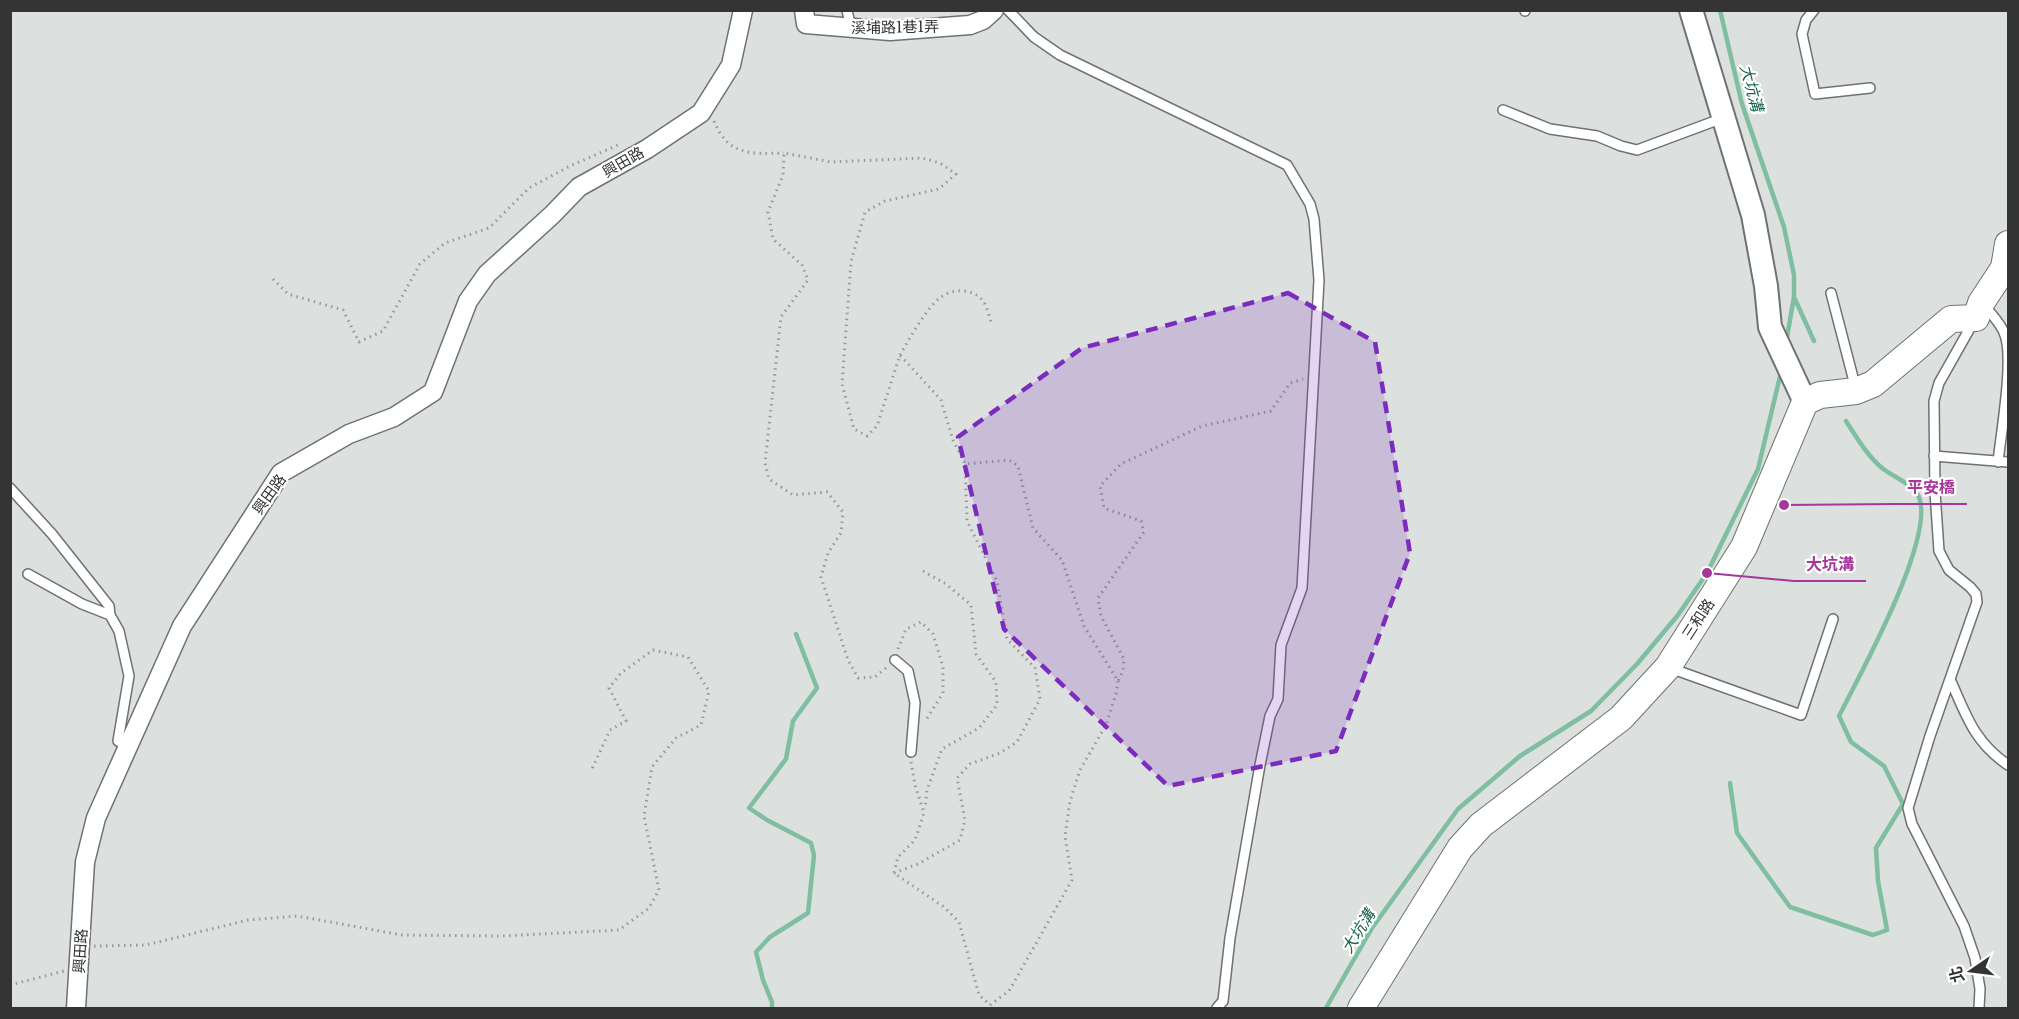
<svg xmlns="http://www.w3.org/2000/svg" width="2019" height="1019" font-family="'Libre Baskerville','Noto Sans TC',serif">
<rect width="100%" height="100%" fill="#dce0de"/>
<g fill="none" stroke-linecap="round" stroke-linejoin="round">
<path stroke="#7fbea0" stroke-width="4.5" d="M 1720,10 L 1742,104 L 1784,227 L 1794,275 L 1794,297 L 1786,343
M 1794,297 L 1814,341
M 1730,783 L 1737,833 L 1790,907 L 1873,935 L 1887,930 L 1878,881 L 1876,848 L 1903,804 L 1884,766 L 1851,742 L 1839,716 C 1858,678 1943,526 1916,492 C 1908,482 1892,476 1882,468 C 1867,455 1857,438 1846,421
M 772,1008 L 772,1002 L 763,980 L 756,952 L 770,937 L 808,913 L 814,855 L 811,843 L 767,820 L 749,808 L 786,759 L 793,721 L 817,688 L 796,634
M 1326,1008 L 1372,928 L 1458,809 L 1520,756 L 1591,711 L 1637,664 L 1678,615 L 1707,573 L 1758,469 L 1781,372"/>
<defs>
<path id="service" d="M 847,10 L 851,29
M 1008,10 L 1034,37 L 1060,55 L 1287,165 L 1310,204 L 1314,219 L 1319,280 L 1302,588 L 1281,645 L 1278,699 L 1270,716 L 1260,765 L 1230,938 L 1223,1001 L 1217,1008
M 1814,10 L 1806,20 L 1802,34 L 1815,94 L 1870,88
M 1525,11 L 1525,10
M 1503,110 L 1550,129 L 1597,136 L 1621,146 L 1637,150 L 1723,118
M 1831,293 L 1856,389
M 1983,304 C 1991,314 2001,323 2005,335 C 2014,360 2001,433 1998,462
M 1974,321 L 1939,383 L 1934,401 L 1935,492 L 1939,551 L 1949,570 L 1970,587 L 1976,594 L 1977,602 L 1930,736 L 1908,808 L 1912,824 L 1964,926 L 1975,958 L 1980,989 L 1979,1008
M 1934,456 L 2008,462
M 10,488 L 52,534 L 109,606 L 110,615 L 119,631 L 129,676 L 118,741 L 128,747
M 28,574 L 82,604 L 110,615
M 895,660 L 908,671 L 915,703 L 911,752
M 1670,668 L 1801,715 L 1833,619
M 1950,679 C 1966,715 1974,742 2008,765"/>
<path id="minor" d="M 804,10 L 806,24 L 890,31 L 970,25 L 983,20 L 994,10
M 76,1008 L 85,862 L 96,818 L 182,626 L 281,473 L 349,434 L 394,417 L 433,392 L 468,301 L 487,274 L 552,215 L 579,187 L 647,149 L 701,113 L 731,65 L 743,10"/>
<path id="tertiary" d="M 1691,10 L 1753,215 L 1766,286 L 1770,327 L 1805,402"/>
<path id="secondary" d="M 1361,1008 L 1460,848 L 1481,825 L 1621,718 L 1668,667 L 1744,547 L 1805,402 L 1820,395 L 1856,391 L 1873,384 L 1951,319 L 1976,318 L 1981,303 L 2004,268 L 2008,244"/>
</defs>
<use href="#service" stroke="#6e7270" stroke-width="12"/>
<use href="#minor" stroke="#6e7270" stroke-width="21"/>
<use href="#tertiary" stroke="#6e7270" stroke-width="26"/>
<use href="#secondary" stroke="#6e7270" stroke-width="28"/>
<path stroke="#979998" stroke-width="3" stroke-dasharray="1.5 4.5" stroke-linecap="butt" d="M 714,121 C 728,156 751,154 784,153
M 273,279 L 288,294 L 343,310 L 359,342 L 383,331 L 420,264 L 445,243 L 489,228 L 529,188 L 570,166 L 618,145
M 900,355 C 908,341 927,307 940,298 C 952,288 973,288 983,301 C 987,306 989,316 991,322
M 923,571 L 946,584 L 971,605 L 976,654 L 996,682 L 997,705 L 979,728 L 942,749 L 927,790 L 925,809
M 898,649 L 906,629 L 921,622 L 933,634 L 943,667 L 943,693 L 926,720
M 886,668 L 875,677 L 858,678 L 848,660 L 821,577 L 828,553 L 841,533 L 843,512 L 827,492 L 793,495 L 769,479 L 765,463 L 781,317 L 808,280 L 802,265 L 773,239 L 768,212 L 783,175 L 784,153 L 831,162 L 922,158 L 940,163 L 956,174 L 939,189 L 885,201 L 865,212 L 851,262 L 842,384 L 854,429 L 867,436 L 877,426 L 900,355 L 941,400 L 953,440 L 965,464 L 1009,460 L 1018,466 L 1033,528 L 1062,560 L 1084,626 L 1118,681 L 1123,671 L 1124,659 L 1101,616 L 1098,598 L 1144,532 L 1141,521 L 1104,508 L 1100,486 L 1121,464 L 1202,426 L 1271,411 L 1290,383 L 1303,379
M 911,762 L 915,785 L 924,813 L 915,840 L 898,857 L 894,873 L 944,907 L 959,922 L 979,995 L 990,1005 L 1009,991 L 1072,880 L 1065,836 L 1070,801 L 1080,770 L 1106,725 L 1116,694 L 1118,681
M 894,873 L 918,864 L 960,840 L 965,820 L 957,778 L 970,764 L 1000,753 L 1017,742 L 1040,699 L 1035,668 L 1007,639 L 997,581 L 967,521 L 965,464
M 94,946 L 146,945 L 248,920 L 297,916 L 402,935 L 502,936 L 619,930 L 649,908 L 659,890 L 644,816 L 652,767 L 676,738 L 701,725 L 709,691 L 688,657 L 653,650 L 621,673 L 609,688 L 626,721 L 610,730 L 591,771
M 10,985 L 64,971"/>
<use href="#service" stroke="#fff" stroke-width="9"/>
<use href="#minor" stroke="#fff" stroke-width="18"/>
<use href="#tertiary" stroke="#fff" stroke-width="22"/>
<use href="#secondary" stroke="#fff" stroke-width="26"/>
</g>
<path fill="#7b2cbf" fill-opacity="0.2" stroke="#7b2cbf" stroke-width="4.5" stroke-dasharray="12 8" stroke-linejoin="round" d="M 1288,293 L 1375,342 L 1410,553 L 1336,751 L 1168,786 L 1004,629 L 958,437 L 1082,348 Z"/>
<g text-anchor="middle" dominant-baseline="central" stroke-width="4.5" stroke-linejoin="round" paint-order="stroke">
<g font-size="15" fill="#333433" stroke="#fff">
<text transform="translate(895 27) rotate(-1)">溪埔路1巷1弄</text>
<text transform="translate(623 162) rotate(-30)">興田路</text>
<text transform="translate(269 494) rotate(-54)">興田路</text>
<text transform="translate(1698 619) rotate(-57)">三和路</text>
<text transform="translate(80 951) rotate(-86)">興田路</text>
</g>
<g font-size="16" font-style="italic" fill="#1a6548" stroke="#fff">
<text transform="translate(1752 88) rotate(75)">大坑溝</text>
<text transform="translate(1358 931) rotate(-58)">大坑溝</text>
</g>
</g>
<path fill="none" stroke="#a53898" stroke-width="2" d="M1784 505L1895 504H1967M1707 573L1794 581H1866"/>
<g fill="#a53898" stroke="#fff" stroke-width="2">
<circle cx="1784" cy="505" r="6"/>
<circle cx="1707" cy="573" r="6"/>
</g>
<g font-size="16" text-anchor="middle" font-weight="bold" fill="#a53898" stroke="#fff" stroke-width="4.5" stroke-linejoin="round" paint-order="stroke">
<text x="1931" y="493">平安橋</text>
<text x="1830" y="570">大坑溝</text>
</g>
<rect width="2019" height="1019" fill="none" stroke="#333433" stroke-width="24"/>
<g transform="translate(1971 971) rotate(256)" stroke="#ffffff" stroke-width="4.5" paint-order="stroke">
<path d="M0-4.5L10 22L0 15L-10 22Z" fill="#333433"/>
<text y="-9" font-size="16" font-weight="bold" text-anchor="middle" fill="#333433">北</text>
</g>
</svg>
